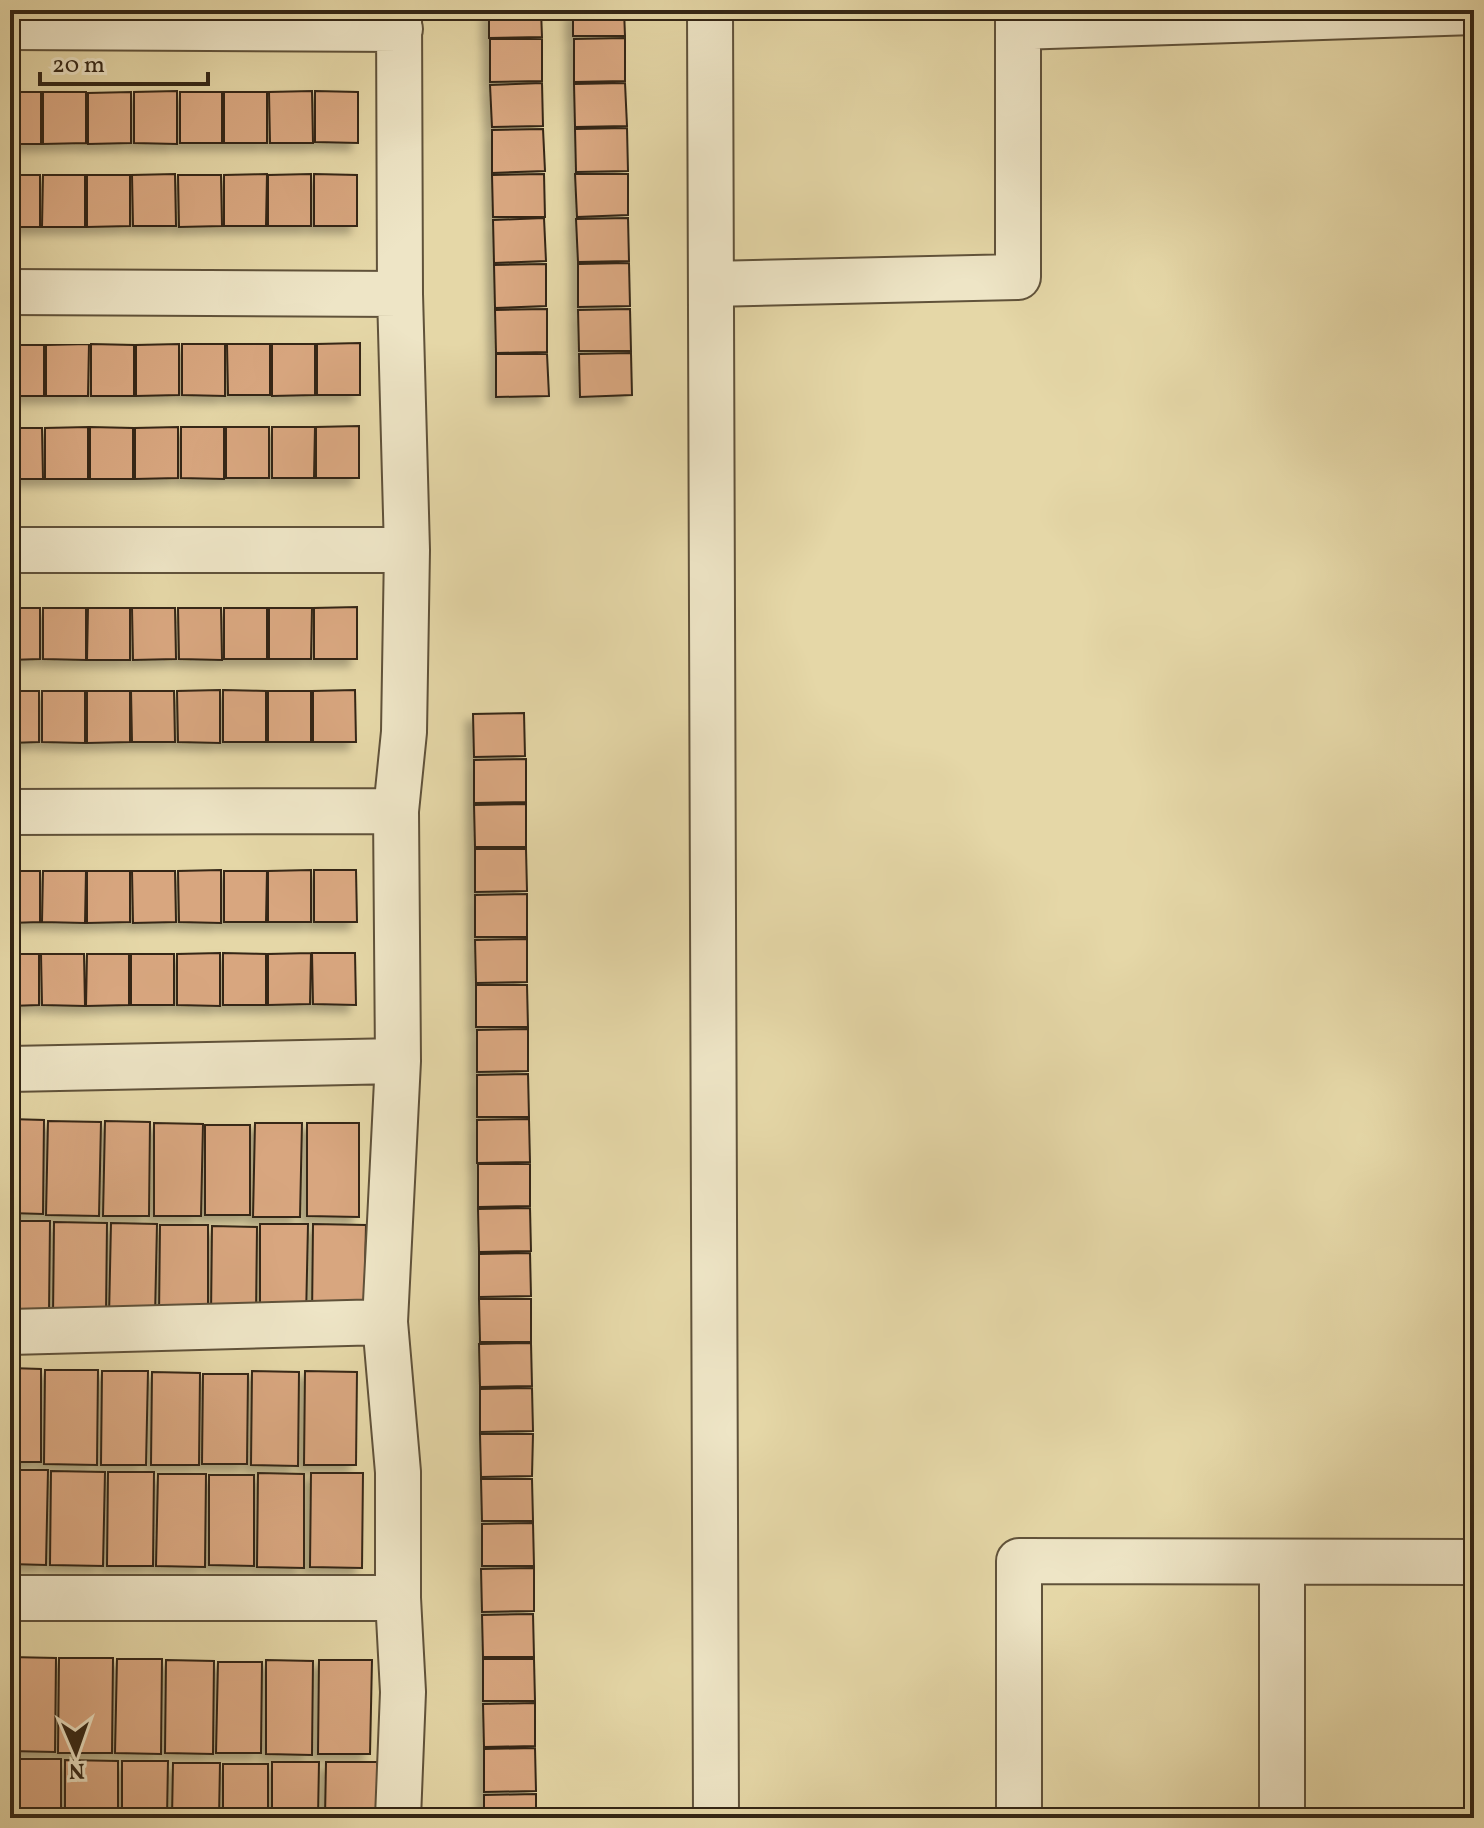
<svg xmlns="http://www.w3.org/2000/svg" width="1484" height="1828" font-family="Vollkorn,serif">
<defs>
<filter id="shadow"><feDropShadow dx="-7" dy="7" stdDeviation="4" flood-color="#0004"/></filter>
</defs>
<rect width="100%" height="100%" fill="#e5d7a7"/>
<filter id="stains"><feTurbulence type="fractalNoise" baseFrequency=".0025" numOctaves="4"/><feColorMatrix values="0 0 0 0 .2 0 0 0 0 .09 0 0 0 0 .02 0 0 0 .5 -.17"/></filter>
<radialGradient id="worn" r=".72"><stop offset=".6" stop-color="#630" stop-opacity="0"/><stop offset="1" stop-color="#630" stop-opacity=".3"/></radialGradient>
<path fill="#d8a67f" stroke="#342615" stroke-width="2" filter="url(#shadow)" d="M 489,10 L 541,10 L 542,37 L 489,38 Z
M 573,10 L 624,10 L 625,36 L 573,36 Z
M 625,38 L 625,81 L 574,82 L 574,39 Z
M 490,39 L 542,39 L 542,81 L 490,82 Z
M 542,83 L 543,126 L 492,127 L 490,85 Z
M 625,83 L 627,126 L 575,127 L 574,84 Z
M 177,91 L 177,144 L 134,143 L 134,92 Z
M 312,91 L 313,143 L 270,143 L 269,92 Z
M 315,91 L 358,92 L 358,143 L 315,142 Z
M 10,92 L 41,92 L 41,144 L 10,144 Z
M 43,92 L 86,92 L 86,143 L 43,144 Z
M 131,92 L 131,143 L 88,144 L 88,93 Z
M 180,92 L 222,92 L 222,143 L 180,143 Z
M 224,92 L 267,92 L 267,143 L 224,143 Z
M 627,128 L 628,171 L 576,172 L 575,129 Z
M 543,129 L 545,171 L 492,173 L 492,130 Z
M 175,174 L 176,226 L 133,226 L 132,175 Z
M 267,174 L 266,226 L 224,226 L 224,175 Z
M 311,174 L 311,226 L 268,226 L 268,175 Z
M 314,174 L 357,175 L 357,226 L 314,226 Z
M 544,174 L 545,217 L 493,217 L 492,175 Z
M 575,174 L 628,174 L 628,215 L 577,217 Z
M 10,175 L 40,175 L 40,227 L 10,227 Z
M 43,175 L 85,175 L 85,227 L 42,227 Z
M 87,175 L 130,175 L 130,226 L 87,227 Z
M 178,175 L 221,175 L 222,226 L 179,227 Z
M 544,218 L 546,261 L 494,263 L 493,220 Z
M 628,218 L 629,261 L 578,262 L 576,219 Z
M 629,263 L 630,306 L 578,307 L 578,264 Z
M 546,264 L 546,306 L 495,308 L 494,265 Z
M 547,309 L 547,352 L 496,353 L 495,310 Z
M 630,309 L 631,351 L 579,351 L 578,310 Z
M 360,343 L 360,395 L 317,395 L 317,344 Z
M 89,344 L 88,396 L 46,396 L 46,345 Z
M 91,344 L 134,345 L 134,396 L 91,396 Z
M 179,344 L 179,395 L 136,396 L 136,345 Z
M 182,344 L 225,344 L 225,396 L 182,395 Z
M 227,344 L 270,344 L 270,395 L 228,395 Z
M 272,344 L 315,344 L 315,395 L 272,396 Z
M 10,345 L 44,345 L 44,396 L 10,396 Z
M 631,353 L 632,395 L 580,397 L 579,354 Z
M 496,354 L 547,354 L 549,396 L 496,397 Z
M 359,426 L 359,478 L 316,478 L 316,427 Z
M 88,427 L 88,479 L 45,479 L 45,428 Z
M 90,427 L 133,428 L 133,479 L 90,479 Z
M 178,427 L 178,478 L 135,479 L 135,428 Z
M 181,427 L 224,427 L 224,479 L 181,478 Z
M 226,427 L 269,427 L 269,478 L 226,478 Z
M 272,427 L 315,427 L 314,478 L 272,478 Z
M 10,428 L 42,428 L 43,479 L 10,479 Z
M 357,607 L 357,659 L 314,659 L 314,608 Z
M 10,608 L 40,608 L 40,659 L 10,660 Z
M 43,608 L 86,608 L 86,660 L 43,659 Z
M 88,608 L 130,608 L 130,660 L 87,660 Z
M 132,608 L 175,608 L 176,659 L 133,660 Z
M 178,608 L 221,608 L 222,660 L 179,659 Z
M 224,608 L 267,608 L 267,659 L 224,659 Z
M 269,608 L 312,608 L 311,659 L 269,659 Z
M 220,690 L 220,743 L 178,742 L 177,691 Z
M 223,690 L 266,691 L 266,742 L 223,742 Z
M 355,690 L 356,742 L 313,742 L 313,691 Z
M 10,691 L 39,691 L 39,742 L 10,743 Z
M 42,691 L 85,691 L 85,743 L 42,742 Z
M 87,691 L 130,691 L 130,742 L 87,743 Z
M 131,691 L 174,691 L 175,742 L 132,742 Z
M 268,691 L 311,691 L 311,742 L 268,742 Z
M 524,713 L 525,756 L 474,757 L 473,714 Z
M 526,759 L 526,802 L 474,803 L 474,760 Z
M 526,804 L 526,847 L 475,847 L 474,805 Z
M 475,849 L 526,849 L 527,891 L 475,892 Z
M 221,870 L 221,923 L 179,922 L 178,871 Z
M 311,870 L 311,922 L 268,922 L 268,871 Z
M 314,870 L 356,870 L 357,922 L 314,922 Z
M 10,871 L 40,871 L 40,922 L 10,923 Z
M 43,871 L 86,871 L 85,923 L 42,922 Z
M 87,871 L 130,871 L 130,922 L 87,923 Z
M 132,871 L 175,871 L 176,922 L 133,923 Z
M 224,871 L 267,871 L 266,922 L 224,922 Z
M 527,894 L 527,937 L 475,937 L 475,895 Z
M 527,939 L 527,982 L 476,983 L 475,940 Z
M 220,953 L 220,1006 L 177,1005 L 177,954 Z
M 223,953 L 266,954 L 266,1005 L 223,1005 Z
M 311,953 L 310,1004 L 268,1005 L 268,954 Z
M 312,953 L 355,953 L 356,1005 L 313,1004 Z
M 10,954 L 39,954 L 39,1005 L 10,1006 Z
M 41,954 L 84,954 L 85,1006 L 42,1005 Z
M 87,954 L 129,954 L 129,1005 L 86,1006 Z
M 131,954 L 174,954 L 174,1005 L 131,1005 Z
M 476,985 L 527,985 L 528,1027 L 476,1027 Z
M 528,1029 L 528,1071 L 477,1072 L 477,1030 Z
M 528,1074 L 529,1117 L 477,1117 L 477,1075 Z
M 10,1119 L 44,1120 L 43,1214 L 10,1213 Z
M 529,1119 L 530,1162 L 477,1163 L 477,1120 Z
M 48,1121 L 101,1122 L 99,1216 L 46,1215 Z
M 105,1121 L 150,1122 L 149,1216 L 103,1216 Z
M 154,1123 L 203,1124 L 201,1216 L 154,1216 Z
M 255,1123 L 302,1123 L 300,1217 L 253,1217 Z
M 307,1123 L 359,1123 L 359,1217 L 307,1216 Z
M 205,1125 L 250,1125 L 250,1215 L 205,1215 Z
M 478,1164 L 530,1164 L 530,1206 L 478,1207 Z
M 530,1208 L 531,1251 L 479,1252 L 478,1209 Z
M 10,1221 L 50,1221 L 49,1316 L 10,1316 Z
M 54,1222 L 107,1223 L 106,1317 L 53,1317 Z
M 111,1223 L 157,1224 L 155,1317 L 109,1317 Z
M 260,1224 L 308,1224 L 306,1319 L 260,1318 Z
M 313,1224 L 366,1225 L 364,1319 L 312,1318 Z
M 160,1225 L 208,1225 L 208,1318 L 159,1317 Z
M 212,1226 L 257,1227 L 256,1317 L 211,1316 Z
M 530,1253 L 531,1296 L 479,1297 L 479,1254 Z
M 479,1299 L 531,1299 L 531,1342 L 480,1342 Z
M 531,1343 L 532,1386 L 480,1387 L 479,1344 Z
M 10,1368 L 41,1369 L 41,1462 L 10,1462 Z
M 45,1370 L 98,1370 L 97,1465 L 44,1464 Z
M 102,1371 L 148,1371 L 146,1465 L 101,1465 Z
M 252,1371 L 299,1372 L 298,1466 L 251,1465 Z
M 305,1371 L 357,1372 L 356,1465 L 304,1465 Z
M 152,1372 L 200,1373 L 199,1465 L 151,1465 Z
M 203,1374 L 248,1374 L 247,1464 L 202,1464 Z
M 532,1388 L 533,1431 L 480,1432 L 480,1389 Z
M 480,1434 L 533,1434 L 532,1476 L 481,1477 Z
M 10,1470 L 48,1470 L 46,1565 L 10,1564 Z
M 51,1471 L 105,1472 L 103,1566 L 50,1565 Z
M 108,1472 L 154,1472 L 153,1566 L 107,1566 Z
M 258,1473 L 304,1474 L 304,1568 L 257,1567 Z
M 311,1473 L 363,1473 L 362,1568 L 310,1567 Z
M 158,1474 L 206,1474 L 205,1567 L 156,1566 Z
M 209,1475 L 254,1475 L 254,1566 L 209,1565 Z
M 481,1479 L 532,1479 L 533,1521 L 482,1521 Z
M 533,1523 L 534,1566 L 482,1566 L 482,1524 Z
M 534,1568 L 534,1611 L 482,1612 L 481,1569 Z
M 533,1614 L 534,1657 L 483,1657 L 482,1615 Z
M 10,1657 L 56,1658 L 55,1752 L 10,1751 Z
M 59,1658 L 113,1658 L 112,1753 L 58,1753 Z
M 117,1659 L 162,1659 L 161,1754 L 115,1753 Z
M 483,1659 L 534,1659 L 535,1701 L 483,1701 Z
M 166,1660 L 214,1661 L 213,1754 L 165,1753 Z
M 266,1660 L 313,1661 L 312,1755 L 266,1754 Z
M 319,1660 L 372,1660 L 370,1754 L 318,1754 Z
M 218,1662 L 262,1662 L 261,1753 L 216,1753 Z
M 535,1703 L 535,1746 L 484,1747 L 483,1704 Z
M 535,1748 L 536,1791 L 484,1792 L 484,1749 Z
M 10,1759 L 61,1759 L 61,1818 L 10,1818 Z
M 65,1760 L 118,1761 L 118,1818 L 65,1818 Z
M 122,1761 L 168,1761 L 167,1818 L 122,1818 Z
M 272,1762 L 319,1762 L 318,1818 L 272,1818 Z
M 326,1762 L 377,1762 L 377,1818 L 325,1818 Z
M 173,1763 L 220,1763 L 219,1818 L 172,1818 Z
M 223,1764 L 268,1764 L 268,1818 L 223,1818 Z
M 536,1794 L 536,1818 L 484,1818 L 484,1795 Z"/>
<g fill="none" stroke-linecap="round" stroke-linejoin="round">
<defs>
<path id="minor" d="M 710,10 L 716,1818
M 10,27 L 400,29
M 1018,27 L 1474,12
M 711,284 L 1018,277 L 1018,10
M 10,292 L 400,294
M 10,550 L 407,550
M 10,812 L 396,811
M 10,1069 L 398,1061
M 10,1332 L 385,1322
M 1282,1562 L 1282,1818
M 10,1598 L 398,1598
M 398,1818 L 403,1692 L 398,1598 L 398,1472 L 385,1322 L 398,1061 L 396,811 L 404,732 L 407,550 L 400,294 L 399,10
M 1019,1818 L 1019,1561 L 1474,1562"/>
</defs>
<use href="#minor" stroke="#60523a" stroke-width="48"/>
<use href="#minor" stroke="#eee5c6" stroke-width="44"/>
</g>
<rect width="1484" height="1828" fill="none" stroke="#e5d7a7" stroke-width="40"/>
<rect x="12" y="12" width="1460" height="1804" fill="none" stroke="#342615" stroke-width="4"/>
<rect x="20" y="20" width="1444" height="1788" fill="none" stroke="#342615" stroke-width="2"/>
<g transform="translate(76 1752) rotate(178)" stroke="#eee5c6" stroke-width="6" paint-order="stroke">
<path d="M0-6L14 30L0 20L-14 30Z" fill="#342615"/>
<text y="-12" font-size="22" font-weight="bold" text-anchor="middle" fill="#342615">N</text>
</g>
<path d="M40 72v12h168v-12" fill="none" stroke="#342615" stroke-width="4"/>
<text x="52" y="72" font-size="24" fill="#342615" stroke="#eee5c6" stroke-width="6" paint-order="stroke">20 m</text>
<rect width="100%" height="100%" filter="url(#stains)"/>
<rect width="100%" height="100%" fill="url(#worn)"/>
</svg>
